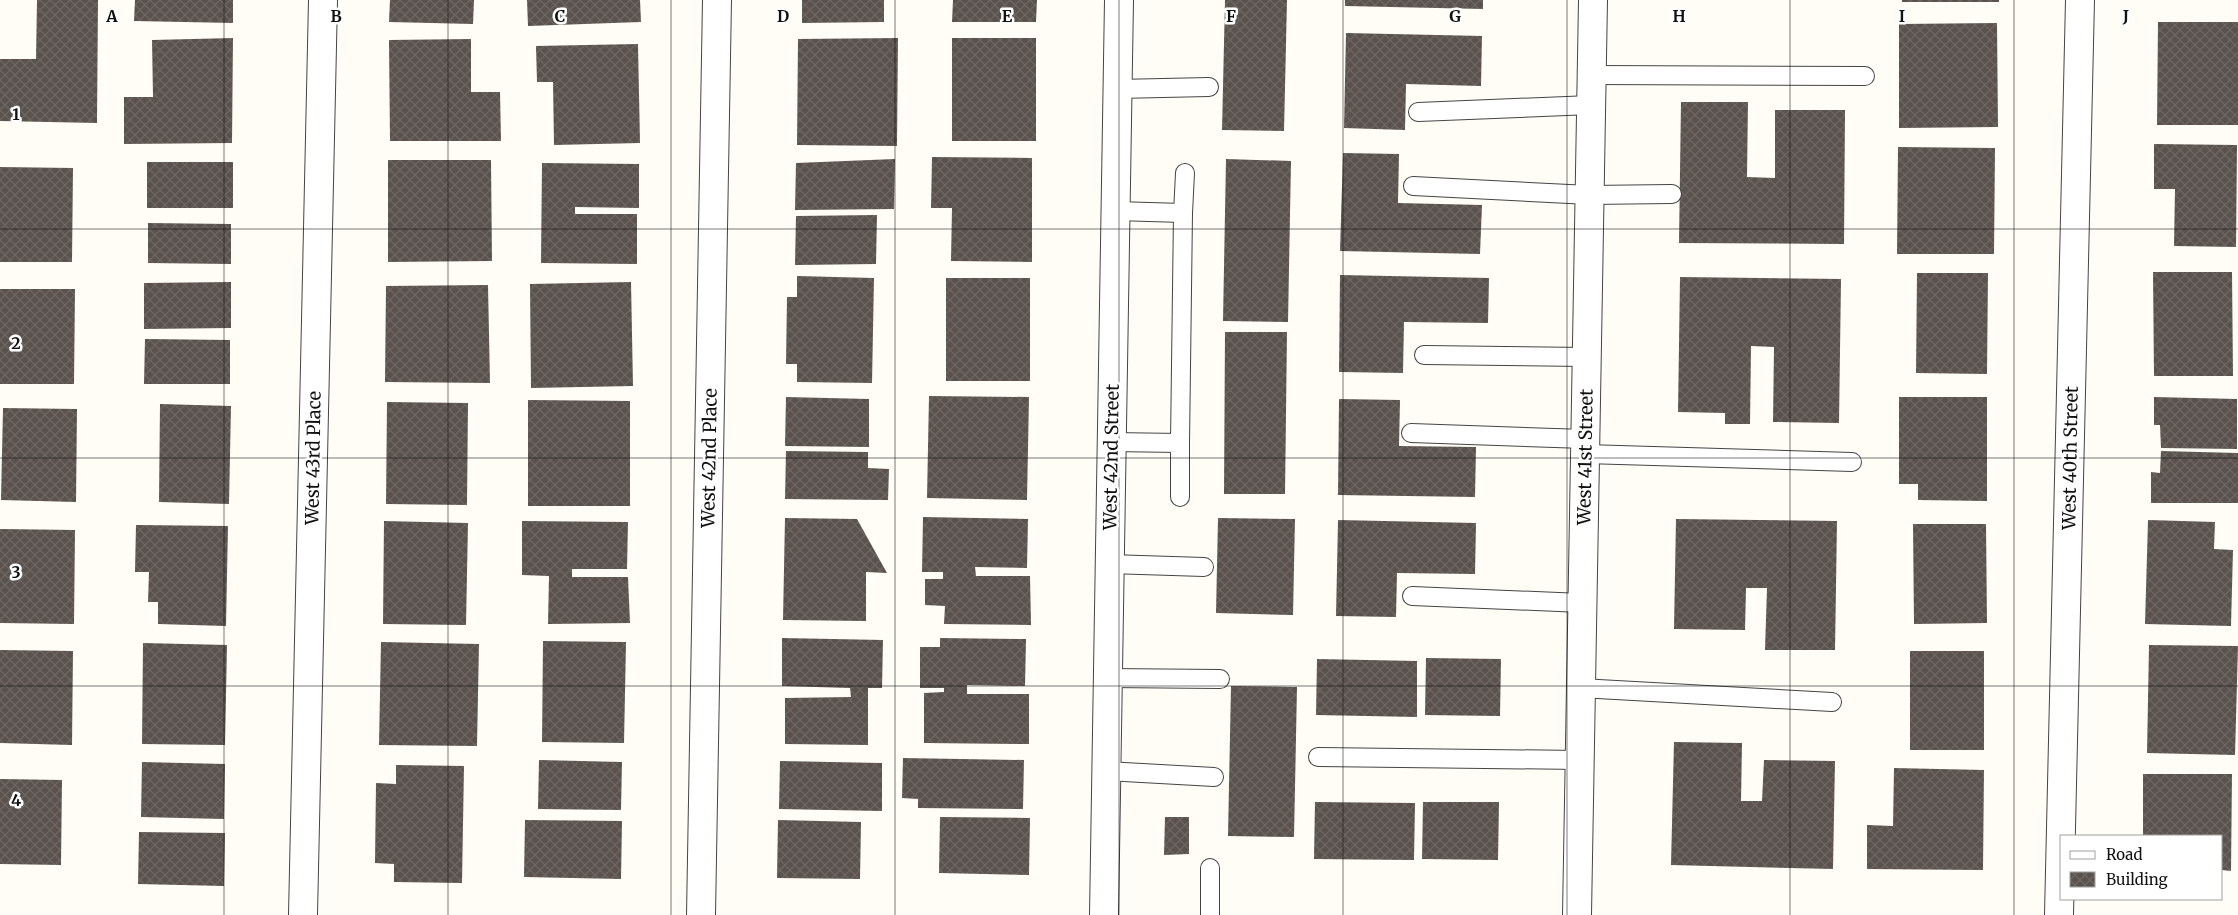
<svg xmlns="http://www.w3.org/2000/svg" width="2238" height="915" font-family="Merriweather,serif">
<defs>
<pattern id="building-cross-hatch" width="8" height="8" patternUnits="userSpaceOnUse" patternTransform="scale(1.25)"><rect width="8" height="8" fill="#5a524d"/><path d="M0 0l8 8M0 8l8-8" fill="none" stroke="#6d6662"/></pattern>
</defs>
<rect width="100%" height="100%" fill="#fffdf5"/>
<path fill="url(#building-cross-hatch)" d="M 37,0 L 98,0 L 97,123 L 0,121 L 0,59 L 36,59 Z
M 135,0 L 233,0 L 233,23 L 134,21 Z
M 390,0 L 474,0 L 473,24 L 389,22 Z
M 527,0 L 640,0 L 641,22 L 528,26 Z
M 802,0 L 884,0 L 884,22 L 802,23 Z
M 953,0 L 1037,0 L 1036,22 L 952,22 Z
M 1225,0 L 1287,0 L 1284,131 L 1222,130 Z
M 1345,0 L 1483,0 L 1483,9 L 1345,6 Z
M 1902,0 L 1999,0 L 1999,2 L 1902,2 Z
M 2158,22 L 2238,22 L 2238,125 L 2157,125 Z
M 1997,23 L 1998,127 L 1899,128 L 1899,24 Z
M 1346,33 L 1482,36 L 1481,86 L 1406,84 L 1405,130 L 1344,128 Z
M 233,38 L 232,143 L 124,144 L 124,97 L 153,97 L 152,40 Z
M 898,38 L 897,146 L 797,145 L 798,39 Z
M 952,38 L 1036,38 L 1036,141 L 952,141 Z
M 471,39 L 471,92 L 500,92 L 501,141 L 390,141 L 389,40 Z
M 638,44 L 640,143 L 554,145 L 553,82 L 537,82 L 536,46 Z
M 1681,102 L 1748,102 L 1747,177 L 1775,178 L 1775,110 L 1845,110 L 1844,244 L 1679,243 Z
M 2154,144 L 2237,145 L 2236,247 L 2174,246 L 2175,189 L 2154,189 Z
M 1898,147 L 1995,148 L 1994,254 L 1897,254 Z
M 1343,153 L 1399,154 L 1398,203 L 1482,205 L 1480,254 L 1340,251 Z
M 932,157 L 1032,158 L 1032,262 L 951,261 L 952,208 L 931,208 Z
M 895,159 L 894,209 L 795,210 L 796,163 Z
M 1226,159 L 1291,161 L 1288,322 L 1223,321 Z
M 388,160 L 491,160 L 492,261 L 388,262 Z
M 147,162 L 233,162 L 233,208 L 147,208 Z
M 542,163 L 639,164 L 639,208 L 575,207 L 575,214 L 637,214 L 637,264 L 541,263 Z
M 0,167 L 73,168 L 72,262 L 0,262 Z
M 877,215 L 876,264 L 795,265 L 796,216 Z
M 148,223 L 231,224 L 231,264 L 148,263 Z
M 2153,272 L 2232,272 L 2233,376 L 2154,376 Z
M 1917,273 L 1988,273 L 1987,374 L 1916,373 Z
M 1340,275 L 1489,278 L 1488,323 L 1404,322 L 1403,373 L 1339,372 Z
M 797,276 L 874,278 L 872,383 L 797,382 L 797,364 L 786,364 L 787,297 L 797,297 Z
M 1680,277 L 1841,279 L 1839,423 L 1773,422 L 1774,347 L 1751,346 L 1750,424 L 1725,424 L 1725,413 L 1678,412 Z
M 946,278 L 1030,278 L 1030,381 L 946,381 Z
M 231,282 L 231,328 L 144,329 L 144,283 Z
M 631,282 L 633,386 L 531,388 L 530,284 Z
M 488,285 L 490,383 L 385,382 L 386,286 Z
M 0,289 L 75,289 L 74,384 L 0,384 Z
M 1225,332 L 1287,332 L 1285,494 L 1224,494 Z
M 145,339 L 230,340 L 230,384 L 144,384 Z
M 929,396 L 1029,397 L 1027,500 L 927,498 Z
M 786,397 L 869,399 L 869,447 L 785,446 Z
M 1899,397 L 1987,397 L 1987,501 L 1918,500 L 1918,484 L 1899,484 Z
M 2154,397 L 2237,399 L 2237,449 L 2161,448 L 2160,425 L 2154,425 Z
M 1339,399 L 1400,400 L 1399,446 L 1476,447 L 1475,497 L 1338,495 Z
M 528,400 L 630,401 L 630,506 L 528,506 Z
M 387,402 L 468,403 L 467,505 L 386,504 Z
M 160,404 L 231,406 L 229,504 L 159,502 Z
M 3,408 L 77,409 L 76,502 L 1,500 Z
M 786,451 L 868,452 L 868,468 L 889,469 L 888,500 L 785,499 Z
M 2161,451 L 2238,453 L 2238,503 L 2151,503 L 2151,472 L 2160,473 Z
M 923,517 L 1028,519 L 1027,568 L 975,567 L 976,576 L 1030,576 L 1031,625 L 944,624 L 945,606 L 925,605 L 925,579 L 943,579 L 943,572 L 922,572 Z
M 785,518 L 857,519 L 887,573 L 866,572 L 866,621 L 783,620 Z
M 1218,518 L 1295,519 L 1293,615 L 1216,613 Z
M 1676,519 L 1837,521 L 1835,650 L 1765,650 L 1767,588 L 1746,588 L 1745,630 L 1674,629 Z
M 1338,520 L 1476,523 L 1475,574 L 1397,573 L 1396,617 L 1336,616 Z
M 2148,520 L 2215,522 L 2214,549 L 2233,550 L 2231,626 L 2145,624 Z
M 384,521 L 468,523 L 466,625 L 383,624 Z
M 522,521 L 628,522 L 627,569 L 572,569 L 572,577 L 628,577 L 630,623 L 548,624 L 549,576 L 522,575 Z
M 1913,524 L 1986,524 L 1987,623 L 1914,624 Z
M 136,525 L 228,526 L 226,626 L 158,624 L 158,602 L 148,602 L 149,572 L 135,572 Z
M 0,529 L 75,530 L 74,624 L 0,623 Z
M 782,638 L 883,640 L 882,688 L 868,688 L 868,745 L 785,744 L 785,698 L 851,697 L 850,688 L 782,686 Z
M 940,638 L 1026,639 L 1025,686 L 967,685 L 967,694 L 1029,694 L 1029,744 L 924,743 L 924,693 L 944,692 L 944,688 L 920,688 L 920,647 L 940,647 Z
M 543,641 L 626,642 L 624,743 L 542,742 Z
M 381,642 L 479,644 L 477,746 L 379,745 Z
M 143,643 L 227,645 L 225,745 L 142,744 Z
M 2149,645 L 2238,646 L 2235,755 L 2147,753 Z
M 0,650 L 73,651 L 72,745 L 0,743 Z
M 1910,651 L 1984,651 L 1984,750 L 1910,750 Z
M 1426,658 L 1501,659 L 1500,716 L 1425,715 Z
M 1317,659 L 1417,661 L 1417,717 L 1316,715 Z
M 1231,686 L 1297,687 L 1294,837 L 1228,836 Z
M 1674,742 L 1742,743 L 1741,801 L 1762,801 L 1764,760 L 1835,761 L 1833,869 L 1671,865 Z
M 903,758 L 1024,760 L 1023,809 L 918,808 L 918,799 L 902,798 Z
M 539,760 L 622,762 L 621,810 L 538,809 Z
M 780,761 L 882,763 L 882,811 L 779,809 Z
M 142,762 L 225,764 L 224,819 L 141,817 Z
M 396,765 L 464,766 L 462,883 L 394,882 L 394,864 L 375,863 L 376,783 L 396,784 Z
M 1894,768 L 1984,770 L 1983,870 L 1867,869 L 1867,825 L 1893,826 Z
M 2143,774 L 2232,774 L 2231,871 L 2222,870 L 2222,836 L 2143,836 Z
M 0,779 L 62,780 L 61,865 L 0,864 Z
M 1315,802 L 1415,803 L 1414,860 L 1314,859 Z
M 1423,802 L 1499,802 L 1498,860 L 1422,859 Z
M 940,817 L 1030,818 L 1029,875 L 939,873 Z
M 1165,817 L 1189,817 L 1189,854 L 1164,855 Z
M 525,820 L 622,821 L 621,879 L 524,877 Z
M 778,820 L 861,822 L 860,879 L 777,878 Z
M 139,832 L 225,833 L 224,886 L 138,884 Z"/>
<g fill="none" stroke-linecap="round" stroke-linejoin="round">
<defs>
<path id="service" d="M 1592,75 L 1865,76
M 1117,89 L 1209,87
M 1418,112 L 1591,105
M 1413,186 L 1589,195 L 1672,194
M 1115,211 L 1183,213 L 1180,443
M 1183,213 L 1185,173
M 1424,355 L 1586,357
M 1411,433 L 1585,439
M 1111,442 L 1180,443 L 1180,497
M 1585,454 L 1852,462
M 1109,564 L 1204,567
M 1412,596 L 1582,603
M 1107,678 L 1220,679
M 1580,688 L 1832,702
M 1318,757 L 1579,760
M 1106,771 L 1214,777
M 1210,915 L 1210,868"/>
<path id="minor" d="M 303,915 L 323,0
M 701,915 L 717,0
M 1104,915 L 1119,0
M 2059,915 L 2080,0"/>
<path id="tertiary" d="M 1577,915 L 1593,0"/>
</defs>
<use href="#service" stroke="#444" stroke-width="20"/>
<use href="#minor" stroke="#444" stroke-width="30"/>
<use href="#tertiary" stroke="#444" stroke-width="30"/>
<use href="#service" stroke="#fff" stroke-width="18"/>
<use href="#minor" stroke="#fff" stroke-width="28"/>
<use href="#tertiary" stroke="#fff" stroke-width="28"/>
</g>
<path fill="none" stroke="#111" stroke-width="1" stroke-opacity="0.55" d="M 224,0 L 224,915M 448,0 L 448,915M 671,0 L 671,915M 895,0 L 895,915M 1119,0 L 1119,915M 1343,0 L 1343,915M 1567,0 L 1567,915M 1790,0 L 1790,915M 2014,0 L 2014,915M 0,229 L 2238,229M 0,458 L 2238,458M 0,686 L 2238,686"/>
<g text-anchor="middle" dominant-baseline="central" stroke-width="5" stroke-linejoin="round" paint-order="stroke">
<g font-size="18" fill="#111" stroke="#fff">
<text transform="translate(1111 457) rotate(-89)">West 42nd Street</text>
<text transform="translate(1585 457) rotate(-89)">West 41st Street</text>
<text transform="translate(313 458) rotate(-89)">West 43rd Place</text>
<text transform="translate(709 458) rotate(-89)">West 42nd Place</text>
<text transform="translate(2070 458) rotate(-89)">West 40th Street</text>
</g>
</g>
<g font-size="16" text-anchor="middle" font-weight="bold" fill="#111" stroke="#fff" stroke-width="5" stroke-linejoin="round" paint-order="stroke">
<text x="112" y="22">A</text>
<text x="336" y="22">B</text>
<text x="560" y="22">C</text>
<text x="783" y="22">D</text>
<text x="1007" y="22">E</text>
<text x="1231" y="22">F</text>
<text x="1455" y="22">G</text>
<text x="1679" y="22">H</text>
<text x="1902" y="22">I</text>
<text x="2126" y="22">J</text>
<text x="16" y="120">1</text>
<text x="16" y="349">2</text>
<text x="16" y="578">3</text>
<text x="16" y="806">4</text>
</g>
<rect x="2060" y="835" width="162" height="65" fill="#ffffff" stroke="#a0a0a0"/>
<rect x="2070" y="851" width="25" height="8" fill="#ffffff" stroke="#a0a0a0"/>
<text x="2106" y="860" font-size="15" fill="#111111">Road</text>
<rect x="2070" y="872" width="25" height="15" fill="url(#building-cross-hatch)" stroke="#a0a0a0"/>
<text x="2106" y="885" font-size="15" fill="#111111">Building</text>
</svg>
